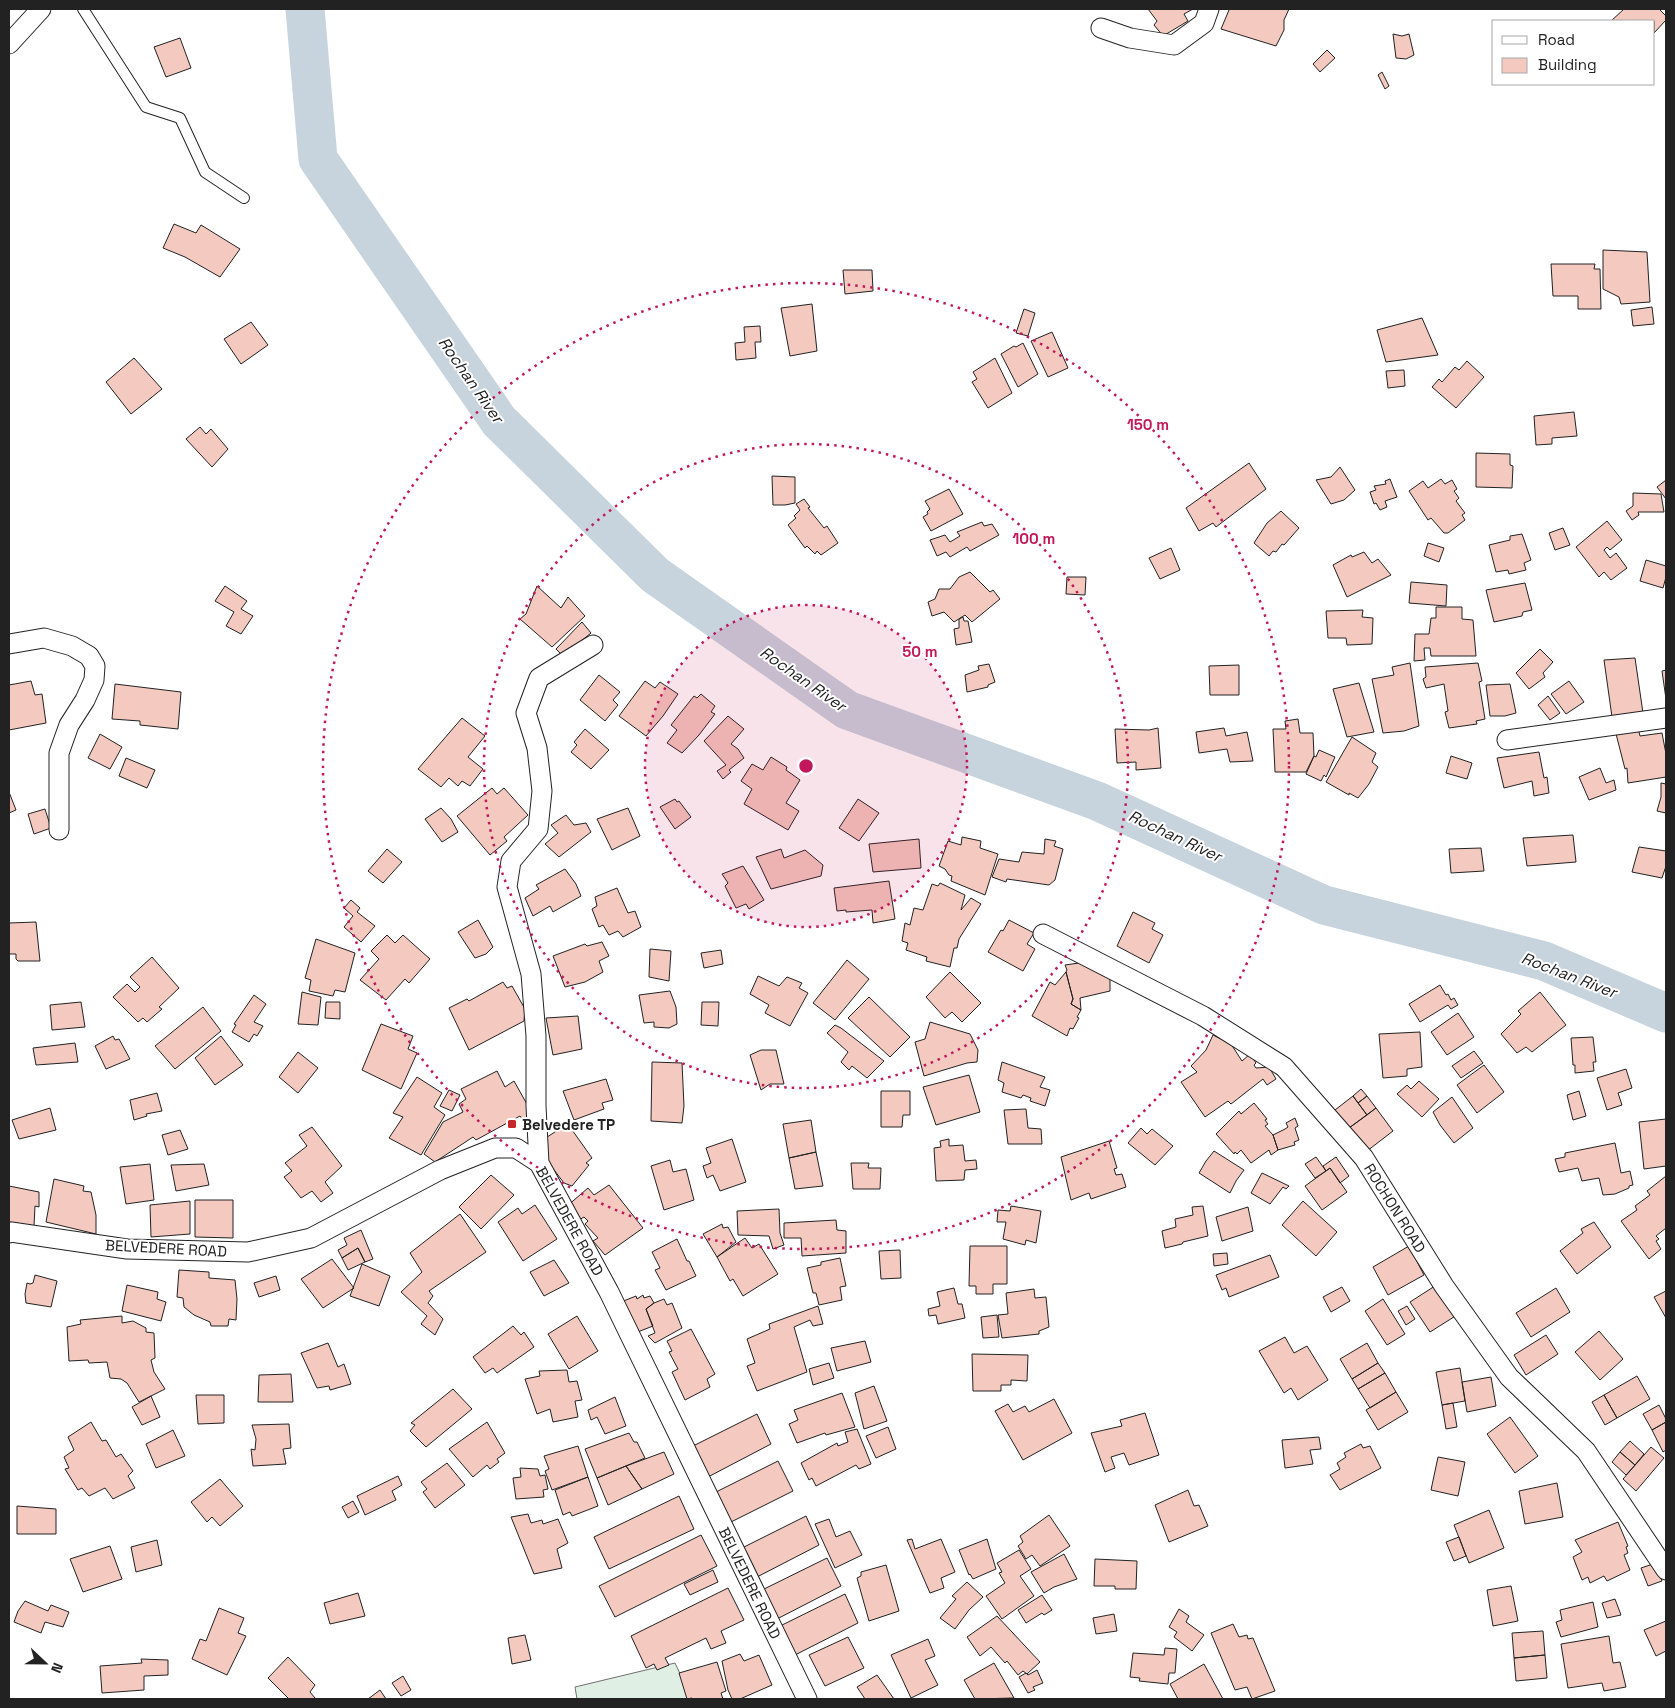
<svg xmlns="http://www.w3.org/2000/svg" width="1675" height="1708" font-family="'Space Grotesk',sans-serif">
<rect width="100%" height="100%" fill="#fff"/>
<path fill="#e0efe3" stroke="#6f6f6f" d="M 675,1663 L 692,1699 L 577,1699 L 575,1687 Z"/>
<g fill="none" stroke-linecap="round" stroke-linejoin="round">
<path stroke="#c7d3dd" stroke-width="39" d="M 305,9 L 318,159 L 499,421 L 655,575 L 847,710 L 1097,801 L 1324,905 L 1544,961 L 1666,1013"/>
</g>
<path fill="#f3c9c0" stroke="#222" d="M 1148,9 L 1193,9 L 1184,14 L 1188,21 L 1163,36 L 1154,25 L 1157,21 Z
M 1227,9 L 1289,9 L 1284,20 L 1284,30 L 1276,46 L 1221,29 L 1229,10 Z
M 1624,9 L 1659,9 L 1666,16 L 1666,20 L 1654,33 L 1654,21 L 1611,21 Z
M 1393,34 L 1402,36 L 1409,34 L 1414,55 L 1406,59 L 1396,58 Z
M 180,38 L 191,68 L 166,77 L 154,47 Z
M 1327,50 L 1335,58 L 1320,72 L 1313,64 Z
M 1382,72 L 1389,86 L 1385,89 L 1378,75 Z
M 174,224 L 196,233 L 201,225 L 240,249 L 220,277 L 185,257 L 163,248 Z
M 1603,250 L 1647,252 L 1650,302 L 1621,304 L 1619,297 L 1603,289 Z
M 1551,264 L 1595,264 L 1594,269 L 1600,269 L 1601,309 L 1578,309 L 1578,296 L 1553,296 Z
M 843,270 L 872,270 L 873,291 L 845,294 Z
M 812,304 L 817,351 L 790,356 L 781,308 Z
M 1652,307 L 1654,324 L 1633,326 L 1631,310 Z
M 1024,309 L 1035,313 L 1028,336 L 1016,333 Z
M 1422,318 L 1438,355 L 1386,362 L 1377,330 Z
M 251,322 L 268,345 L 241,364 L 224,339 Z
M 760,326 L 761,342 L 755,342 L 756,358 L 736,360 L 735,343 L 745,342 L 744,327 Z
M 1052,332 L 1068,368 L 1048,377 L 1031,341 Z
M 1023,343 L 1038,374 L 1018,387 L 1001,354 L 1014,346 L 1016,347 Z
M 134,358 L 162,389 L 131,414 L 106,382 Z
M 995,358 L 1012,393 L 988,408 L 972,382 L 977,379 L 973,372 Z
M 1467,361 L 1484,377 L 1456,408 L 1432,387 L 1439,379 L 1442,382 L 1455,367 L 1459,370 Z
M 1404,370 L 1405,386 L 1388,388 L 1386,371 Z
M 1574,412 L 1577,436 L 1552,438 L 1552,444 L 1536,445 L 1534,416 Z
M 200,427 L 206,434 L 211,429 L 228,449 L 212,467 L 186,439 Z
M 1476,453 L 1510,454 L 1510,465 L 1513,466 L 1512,488 L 1476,487 Z
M 1249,463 L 1266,489 L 1216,527 L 1213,523 L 1199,531 L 1186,508 Z
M 1340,467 L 1355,490 L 1344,500 L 1331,504 L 1316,480 L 1331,477 Z
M 772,476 L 795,477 L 795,503 L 785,505 L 773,505 Z
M 1390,479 L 1397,497 L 1385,501 L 1387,507 L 1380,510 L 1376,503 L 1374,504 L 1370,492 L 1376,490 L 1374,486 L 1386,484 L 1385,481 Z
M 1441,479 L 1445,484 L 1452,480 L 1457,489 L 1454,491 L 1459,498 L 1456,501 L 1465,513 L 1462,515 L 1465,520 L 1448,533 L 1444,533 L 1431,518 L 1428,520 L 1409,491 L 1423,481 L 1428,488 Z
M 1666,480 L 1666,499 L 1657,487 Z
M 949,489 L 963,514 L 931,531 L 923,517 L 928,514 L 927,512 L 930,509 L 925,501 Z
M 1633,493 L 1661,494 L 1664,512 L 1638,512 L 1639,515 L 1632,520 L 1626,511 L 1633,506 Z
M 804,499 L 810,507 L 808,508 L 824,528 L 827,526 L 838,543 L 821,555 L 817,551 L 815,554 L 807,546 L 805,548 L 788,525 L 796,518 L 794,516 L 800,510 L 796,504 Z
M 1281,511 L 1299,528 L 1284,545 L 1282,544 L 1276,552 L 1273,551 L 1269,556 L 1254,543 L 1267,523 Z
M 1607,521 L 1622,540 L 1610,550 L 1607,547 L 1604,550 L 1610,558 L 1616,553 L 1627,568 L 1611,580 L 1604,572 L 1599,577 L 1576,547 Z
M 982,522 L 984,526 L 992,524 L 999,535 L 970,551 L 967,547 L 950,557 L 946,552 L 937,556 L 930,540 L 945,535 L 950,542 L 960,536 L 957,532 Z
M 1563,528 L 1570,545 L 1555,550 L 1549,533 Z
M 1522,534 L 1531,560 L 1524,563 L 1526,570 L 1509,574 L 1508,570 L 1496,572 L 1489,545 L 1510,540 L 1510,536 Z
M 1428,543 L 1444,548 L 1439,562 L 1424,556 Z
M 1171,548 L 1180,570 L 1160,579 L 1149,558 Z
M 1364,552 L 1372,563 L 1378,559 L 1391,575 L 1347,597 L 1333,565 L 1351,555 L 1352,557 Z
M 1646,560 L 1666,566 L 1666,577 L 1663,588 L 1640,581 Z
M 970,572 L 990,592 L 993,590 L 1000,599 L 972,622 L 965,615 L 954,622 L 944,612 L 932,616 L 928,602 L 935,599 L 939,589 L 950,589 L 959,577 Z
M 1067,577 L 1086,577 L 1085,595 L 1066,594 Z
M 1411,582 L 1447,585 L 1446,606 L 1409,603 Z
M 1525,583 L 1532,610 L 1523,612 L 1522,616 L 1494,622 L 1486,590 Z
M 225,586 L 247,601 L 241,609 L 253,616 L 241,634 L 226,626 L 234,612 L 215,601 Z
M 537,586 L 561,608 L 568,597 L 585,616 L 552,647 L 520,619 L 526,614 Z
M 1436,607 L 1462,607 L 1462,619 L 1473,620 L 1476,656 L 1431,656 L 1430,648 L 1424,648 L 1425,660 L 1414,661 L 1415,634 L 1429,634 L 1431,618 L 1436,618 Z
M 1363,610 L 1362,617 L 1373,618 L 1372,644 L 1347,645 L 1346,638 L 1328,638 L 1326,611 Z
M 963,617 L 964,621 L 968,621 L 972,642 L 956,645 L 954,629 L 959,628 L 959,619 Z
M 582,622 L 591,633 L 563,656 L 556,649 Z
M 1540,649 L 1553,662 L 1543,673 L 1545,677 L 1529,689 L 1516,673 Z
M 1635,658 L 1643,713 L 1612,717 L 1604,660 Z
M 1410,663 L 1419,726 L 1404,731 L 1383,733 L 1372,679 L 1394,675 L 1392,667 Z
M 1478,663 L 1482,681 L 1479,682 L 1485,719 L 1476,721 L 1477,724 L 1449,728 L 1445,712 L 1448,711 L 1444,684 L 1426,688 L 1423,679 L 1426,677 L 1425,667 Z
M 989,664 L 995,682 L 988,685 L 988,687 L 967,692 L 965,675 L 979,670 L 978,666 Z
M 1239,665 L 1239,695 L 1210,695 L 1209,666 Z
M 1666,670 L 1666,699 L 1662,671 Z
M 599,675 L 620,692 L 613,700 L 618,705 L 605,721 L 580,700 Z
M 31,681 L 35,695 L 42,694 L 46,723 L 9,730 L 9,685 Z
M 645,681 L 655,688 L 660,682 L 678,694 L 663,716 L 646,736 L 619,716 Z
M 1569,681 L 1584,702 L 1566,714 L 1551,694 Z
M 1359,683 L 1374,732 L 1347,737 L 1333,689 Z
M 115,684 L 181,692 L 178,729 L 140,725 L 140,721 L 112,719 Z
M 1510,684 L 1516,713 L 1505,716 L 1490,716 L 1486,685 Z
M 701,694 L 715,706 L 711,712 L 715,714 L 699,735 L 682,753 L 667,743 L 677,730 L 671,725 L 694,696 L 697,698 Z
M 1548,696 L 1560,713 L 1550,720 L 1538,705 Z
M 728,716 L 744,729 L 731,744 L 738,749 L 744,758 L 729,770 L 731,772 L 723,779 L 717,771 L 726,765 L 704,741 Z
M 462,718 L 485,736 L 468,757 L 483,769 L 470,786 L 462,781 L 458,786 L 449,778 L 441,787 L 418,769 Z
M 1298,719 L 1300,733 L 1313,733 L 1314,756 L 1306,772 L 1275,772 L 1273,729 L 1286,729 L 1285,721 Z
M 1158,728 L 1161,768 L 1136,770 L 1136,762 L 1117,763 L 1115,729 L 1149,730 Z
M 1224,728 L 1226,736 L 1247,732 L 1253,761 L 1230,762 L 1227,749 L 1199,753 L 1196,732 Z
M 1638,728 L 1640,736 L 1662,733 L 1666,754 L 1666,777 L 1628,783 L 1627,768 L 1625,769 L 1615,730 Z
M 585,729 L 609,750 L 591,769 L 571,752 L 577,745 L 574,742 Z
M 100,734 L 122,747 L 110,769 L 88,758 Z
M 1352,737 L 1376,753 L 1372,762 L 1378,767 L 1369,784 L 1358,798 L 1349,793 L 1349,795 L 1326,782 Z
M 1319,750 L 1335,757 L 1326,777 L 1324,775 L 1321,781 L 1306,774 L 1314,756 L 1316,757 Z
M 1539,752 L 1544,778 L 1547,777 L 1549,793 L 1534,796 L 1532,781 L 1504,788 L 1497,758 Z
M 1451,756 L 1472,763 L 1467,779 L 1446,773 Z
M 771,757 L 787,767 L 786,770 L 800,780 L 786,803 L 799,811 L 788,830 L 744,804 L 752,789 L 741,781 L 752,764 L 763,770 Z
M 126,758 L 155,770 L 147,788 L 119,776 Z
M 1600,768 L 1606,783 L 1614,780 L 1616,790 L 1589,800 L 1579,777 Z
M 1661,783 L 1666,784 L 1666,813 L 1657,811 L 1661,797 Z
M 492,788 L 497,794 L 504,788 L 528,815 L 504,837 L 507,841 L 490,855 L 457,816 Z
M 9,792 L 16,810 L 9,813 Z
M 675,799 L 677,802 L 679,801 L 691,817 L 675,829 L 660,807 Z
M 858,799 L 879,813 L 859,841 L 839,828 Z
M 441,808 L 451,819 L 458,832 L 442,842 L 425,819 Z
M 628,808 L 640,836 L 612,850 L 597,819 Z
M 45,809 L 51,828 L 34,834 L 28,814 Z
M 566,815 L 574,825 L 586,823 L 591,832 L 559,857 L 545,844 L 558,833 L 551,825 Z
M 1573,835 L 1576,862 L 1527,866 L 1523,838 Z
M 962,837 L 981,841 L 980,848 L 998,854 L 985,895 L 951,881 L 952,876 L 949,875 L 945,869 L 939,866 L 948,841 L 961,845 Z
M 919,839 L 921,868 L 873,872 L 869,844 Z
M 1045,839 L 1056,841 L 1054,846 L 1063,849 L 1055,880 L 1049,885 L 1007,879 L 1006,882 L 992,877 L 999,859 L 1019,862 L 1022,852 L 1044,854 Z
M 1639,847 L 1666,851 L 1666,866 L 1662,878 L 1632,872 Z
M 1481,848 L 1484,871 L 1451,873 L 1449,849 Z
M 387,849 L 402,862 L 383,883 L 368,871 Z
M 781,849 L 784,858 L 805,850 L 823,865 L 821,876 L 771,889 L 756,857 Z
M 743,866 L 764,900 L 749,909 L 746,904 L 736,908 L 725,886 L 728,883 L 722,874 Z
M 565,869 L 576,884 L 581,896 L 553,912 L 550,906 L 533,916 L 525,898 L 539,889 L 536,885 Z
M 889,881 L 895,919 L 873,923 L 872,910 L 846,912 L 846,910 L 837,911 L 834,888 Z
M 940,883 L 965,895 L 961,910 L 971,898 L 981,904 L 959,939 L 957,948 L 954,948 L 950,967 L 926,961 L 927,957 L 906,950 L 908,943 L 902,941 L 905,923 L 910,925 L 914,908 L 923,910 L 932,884 L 938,886 Z
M 617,888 L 628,913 L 635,911 L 641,927 L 623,937 L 618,931 L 609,935 L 603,925 L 599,927 L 592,909 L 597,906 L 595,897 Z
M 351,900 L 360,908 L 357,912 L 375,926 L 361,942 L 344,927 L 353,916 L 344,908 Z
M 1133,912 L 1155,923 L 1152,929 L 1163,935 L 1149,963 L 1117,946 Z
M 478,920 L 493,947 L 486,954 L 475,958 L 458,932 Z
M 1009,920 L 1034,933 L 1027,944 L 1035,949 L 1023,971 L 988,952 L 1001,930 L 1003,931 Z
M 36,922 L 40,961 L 18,961 L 16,959 L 16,954 L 9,954 L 9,923 Z
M 387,935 L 395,943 L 403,935 L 430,959 L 409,983 L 405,979 L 386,1000 L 360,980 L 379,959 L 371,951 Z
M 316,939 L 355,953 L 345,992 L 335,990 L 333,996 L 309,991 L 311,980 L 305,978 Z
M 602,942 L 609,956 L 599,961 L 603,972 L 585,982 L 565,987 L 553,956 L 585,944 L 587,946 Z
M 650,949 L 671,951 L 669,981 L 649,977 Z
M 721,950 L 723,964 L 704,968 L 701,953 Z
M 152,957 L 179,988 L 159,1007 L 162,1009 L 147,1022 L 143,1018 L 138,1022 L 113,997 L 127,984 L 135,992 L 140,987 L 130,977 Z
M 847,960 L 869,979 L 835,1020 L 813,1003 Z
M 1086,962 L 1093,970 L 1098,970 L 1110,977 L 1110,991 L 1080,998 L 1081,1010 L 1071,1004 L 1073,999 L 1066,972 L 1067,970 L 1065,965 Z
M 950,972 L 981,1003 L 962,1022 L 952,1012 L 945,1018 L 926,997 Z
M 1066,972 L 1073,999 L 1071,1004 L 1081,1010 L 1077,1017 L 1079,1018 L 1073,1029 L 1070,1028 L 1067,1036 L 1032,1016 L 1050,982 L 1055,985 Z
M 758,976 L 779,986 L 787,977 L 802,983 L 799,988 L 808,993 L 790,1026 L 765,1013 L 769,1005 L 750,994 Z
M 503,982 L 507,988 L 512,986 L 525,1009 L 524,1021 L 469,1050 L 449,1008 L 467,999 L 469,1001 Z
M 1440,985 L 1446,995 L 1448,994 L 1451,1000 L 1454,998 L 1458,1005 L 1451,1009 L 1448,1005 L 1420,1022 L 1409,1004 Z
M 670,991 L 676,1007 L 677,1024 L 669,1028 L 654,1027 L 654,1022 L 644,1023 L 639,995 Z
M 302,992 L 321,997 L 318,1025 L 298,1024 Z
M 1540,992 L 1566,1025 L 1532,1052 L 1526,1047 L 1517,1053 L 1501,1034 L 1521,1014 L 1518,1011 Z
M 254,995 L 266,1004 L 254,1022 L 263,1026 L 257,1036 L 254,1034 L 249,1042 L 232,1032 L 236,1025 L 234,1024 Z
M 869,997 L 910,1037 L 890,1057 L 848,1018 Z
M 81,1002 L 85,1027 L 52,1030 L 50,1005 Z
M 326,1002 L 340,1002 L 340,1019 L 325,1018 Z
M 702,1002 L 719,1002 L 718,1026 L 701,1025 Z
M 203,1007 L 221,1031 L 175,1069 L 155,1046 Z
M 1458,1013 L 1474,1037 L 1447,1055 L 1431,1032 Z
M 578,1016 L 582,1049 L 553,1055 L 546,1018 Z
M 930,1022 L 970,1034 L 978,1050 L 977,1062 L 967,1063 L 924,1076 L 915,1042 L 925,1039 Z
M 381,1024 L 413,1036 L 408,1049 L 417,1053 L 401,1089 L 362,1070 Z
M 835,1025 L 841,1028 L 884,1061 L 867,1078 L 852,1066 L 849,1070 L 841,1062 L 848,1052 L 827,1033 Z
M 1420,1032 L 1422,1067 L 1407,1069 L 1407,1076 L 1383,1078 L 1379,1034 Z
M 1213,1035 L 1231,1044 L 1242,1061 L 1250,1054 L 1256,1063 L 1254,1065 L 1256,1068 L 1269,1067 L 1276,1079 L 1267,1085 L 1263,1079 L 1231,1104 L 1228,1101 L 1205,1117 L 1181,1082 L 1197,1072 L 1191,1066 L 1206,1050 Z
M 113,1036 L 115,1040 L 119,1039 L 130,1059 L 106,1069 L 95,1046 Z
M 221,1036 L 243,1065 L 215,1085 L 195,1058 Z
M 1593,1037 L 1596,1062 L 1593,1062 L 1594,1071 L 1575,1073 L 1575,1065 L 1573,1065 L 1571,1038 Z
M 75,1043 L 78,1062 L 36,1065 L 33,1048 Z
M 761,1050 L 776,1050 L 784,1084 L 770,1084 L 761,1090 L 750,1055 Z
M 1474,1051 L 1483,1063 L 1461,1078 L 1452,1066 Z
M 298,1052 L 318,1068 L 298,1093 L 279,1077 Z
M 652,1062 L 682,1063 L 684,1106 L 682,1123 L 651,1121 Z
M 1002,1062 L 1045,1077 L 1040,1087 L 1050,1090 L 1045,1106 L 1030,1101 L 1031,1098 L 1023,1095 L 1021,1098 L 1002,1092 L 1004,1083 L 998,1080 Z
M 1484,1065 L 1504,1092 L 1477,1113 L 1457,1085 Z
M 1626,1069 L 1632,1088 L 1618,1093 L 1622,1105 L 1607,1110 L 1597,1078 Z
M 497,1071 L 505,1087 L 514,1081 L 533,1115 L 523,1120 L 520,1116 L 476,1140 L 473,1137 L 435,1162 L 424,1154 L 443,1122 L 463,1112 L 459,1104 L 466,1099 L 461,1089 Z
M 969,1075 L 980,1112 L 936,1125 L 923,1087 Z
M 417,1077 L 442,1093 L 434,1107 L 445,1115 L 421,1155 L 389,1138 L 403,1117 L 393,1113 Z
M 606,1079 L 613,1100 L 602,1103 L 604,1109 L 574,1120 L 563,1091 Z
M 1419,1081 L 1439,1099 L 1422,1117 L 1397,1094 L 1407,1085 L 1411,1089 Z
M 1361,1089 L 1367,1096 L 1358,1103 L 1353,1096 Z
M 449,1090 L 460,1095 L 452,1111 L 440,1106 Z
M 881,1091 L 910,1091 L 910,1115 L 903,1115 L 902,1127 L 881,1127 Z
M 1579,1091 L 1586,1116 L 1573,1120 L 1567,1095 Z
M 157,1093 L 162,1111 L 146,1114 L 147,1116 L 134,1120 L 130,1100 Z
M 1353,1096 L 1367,1115 L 1349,1128 L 1335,1110 Z
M 1367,1096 L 1376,1108 L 1367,1115 L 1358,1103 Z
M 1452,1097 L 1473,1128 L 1454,1143 L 1440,1125 L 1433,1112 Z
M 1254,1103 L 1267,1119 L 1265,1120 L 1268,1124 L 1265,1126 L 1273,1135 L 1278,1150 L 1271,1155 L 1269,1150 L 1251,1163 L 1241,1150 L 1237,1154 L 1235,1152 L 1234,1154 L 1216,1134 L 1239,1111 L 1241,1114 Z
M 50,1108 L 56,1130 L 19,1139 L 12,1120 Z
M 1376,1108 L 1393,1131 L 1367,1151 L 1349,1128 Z
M 1026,1109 L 1028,1128 L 1041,1129 L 1042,1144 L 1008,1144 L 1004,1110 Z
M 1295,1118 L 1298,1126 L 1295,1128 L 1299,1140 L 1294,1142 L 1295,1145 L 1278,1150 L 1273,1135 L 1285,1129 L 1288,1127 L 1286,1123 Z
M 1666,1119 L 1666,1166 L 1644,1169 L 1639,1122 Z
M 811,1120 L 816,1152 L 789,1158 L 783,1124 Z
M 312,1127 L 342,1166 L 325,1182 L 333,1193 L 321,1202 L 312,1191 L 301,1198 L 284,1177 L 292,1171 L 285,1163 L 307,1146 L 299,1135 Z
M 570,1127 L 592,1158 L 586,1163 L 589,1165 L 572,1186 L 564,1183 L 538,1149 L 541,1141 L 561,1128 L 564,1131 Z
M 1141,1128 L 1147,1134 L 1152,1129 L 1173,1146 L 1155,1165 L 1128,1143 Z
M 180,1130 L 188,1149 L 168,1155 L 162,1135 Z
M 732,1139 L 746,1182 L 720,1191 L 713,1175 L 707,1178 L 703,1166 L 711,1163 L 706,1148 Z
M 949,1139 L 949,1146 L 963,1145 L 965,1161 L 976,1160 L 977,1169 L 965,1170 L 964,1180 L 936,1181 L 934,1148 L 941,1147 L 940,1141 Z
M 1109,1141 L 1117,1168 L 1114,1169 L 1116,1175 L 1122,1174 L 1126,1187 L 1091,1199 L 1089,1193 L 1071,1200 L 1061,1157 Z
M 1615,1143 L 1621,1173 L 1630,1171 L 1633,1185 L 1629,1186 L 1629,1188 L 1615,1194 L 1603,1195 L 1599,1178 L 1582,1181 L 1578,1168 L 1559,1172 L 1555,1159 L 1565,1157 L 1565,1153 Z
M 1214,1151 L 1244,1170 L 1236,1181 L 1230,1193 L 1199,1173 L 1206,1161 Z
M 816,1152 L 823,1186 L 795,1189 L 789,1158 Z
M 1316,1157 L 1326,1171 L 1315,1178 L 1305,1164 Z
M 1336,1157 L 1349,1176 L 1340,1183 L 1330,1168 L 1326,1171 L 1323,1166 Z
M 670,1160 L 673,1172 L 686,1169 L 694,1200 L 664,1210 L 651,1166 Z
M 851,1163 L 869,1163 L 868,1168 L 881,1168 L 880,1189 L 853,1189 Z
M 150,1164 L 154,1200 L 126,1204 L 120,1167 Z
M 204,1164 L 209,1185 L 176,1191 L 171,1165 Z
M 1330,1168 L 1347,1192 L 1322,1210 L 1305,1186 Z
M 1262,1173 L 1289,1186 L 1286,1189 L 1283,1187 L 1270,1204 L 1251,1193 Z
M 491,1175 L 514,1195 L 481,1229 L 459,1207 Z
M 1666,1176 L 1666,1228 L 1656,1236 L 1659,1239 L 1656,1241 L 1661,1249 L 1649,1259 L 1621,1221 L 1637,1210 L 1635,1206 L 1650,1195 L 1647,1191 Z
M 54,1179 L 84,1186 L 83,1191 L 91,1192 L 96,1215 L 96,1234 L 46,1222 Z
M 609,1185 L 643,1228 L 605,1255 L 593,1241 L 598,1238 L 585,1224 L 588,1221 L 584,1217 L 579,1220 L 566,1207 L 588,1188 L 594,1195 Z
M 9,1186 L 39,1192 L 39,1207 L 35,1206 L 34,1226 L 9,1222 Z
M 195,1200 L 233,1200 L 233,1238 L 195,1237 Z
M 190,1201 L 190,1234 L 151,1237 L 150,1205 Z
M 1303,1201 L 1337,1232 L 1316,1256 L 1282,1225 Z
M 535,1205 L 557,1239 L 523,1261 L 498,1222 L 518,1208 L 522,1214 Z
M 1011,1206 L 1041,1211 L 1036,1243 L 1026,1240 L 1025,1245 L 1003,1239 L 1006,1222 L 997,1222 L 998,1210 L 1010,1211 Z
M 1203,1206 L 1208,1236 L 1183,1242 L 1182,1244 L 1165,1248 L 1162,1231 L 1176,1227 L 1175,1219 L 1193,1215 L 1192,1207 Z
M 1248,1207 L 1253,1231 L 1222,1241 L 1216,1217 Z
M 779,1209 L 780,1233 L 784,1245 L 773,1249 L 769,1236 L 738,1235 L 737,1211 Z
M 460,1214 L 486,1252 L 429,1291 L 433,1296 L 428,1303 L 443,1319 L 435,1335 L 421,1324 L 427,1316 L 401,1292 L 422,1272 L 410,1253 Z
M 836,1220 L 837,1230 L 846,1231 L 846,1253 L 802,1256 L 801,1238 L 784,1238 L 784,1223 Z
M 1594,1222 L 1611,1247 L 1577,1274 L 1560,1251 L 1583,1233 L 1581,1229 Z
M 722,1224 L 723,1228 L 728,1227 L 736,1242 L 717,1257 L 703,1234 Z
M 361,1230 L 373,1259 L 365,1262 L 358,1248 L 342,1258 L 338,1250 L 347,1245 L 344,1238 Z
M 745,1238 L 752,1248 L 759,1244 L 778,1274 L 743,1296 L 733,1279 L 730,1281 L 717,1257 Z
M 677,1239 L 687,1261 L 689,1261 L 696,1276 L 666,1290 L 655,1270 L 660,1268 L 652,1252 Z
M 970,1246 L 1007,1246 L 1007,1284 L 993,1284 L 993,1294 L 976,1294 L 976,1286 L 969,1286 Z
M 1409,1246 L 1424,1275 L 1388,1295 L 1373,1267 Z
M 358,1248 L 365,1262 L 348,1270 L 342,1258 Z
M 900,1250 L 901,1278 L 881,1279 L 879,1251 Z
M 1227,1253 L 1228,1264 L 1214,1266 L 1213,1254 Z
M 1270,1255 L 1279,1277 L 1229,1297 L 1226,1288 L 1222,1290 L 1216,1275 Z
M 840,1258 L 846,1286 L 840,1287 L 842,1300 L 819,1305 L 816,1293 L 813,1293 L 807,1268 L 821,1265 L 821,1262 Z
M 332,1259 L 354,1288 L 323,1308 L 301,1279 Z
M 554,1260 L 569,1283 L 544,1296 L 530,1272 Z
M 362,1264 L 390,1276 L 379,1306 L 350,1296 Z
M 179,1270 L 209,1272 L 209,1278 L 235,1280 L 237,1299 L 236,1320 L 229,1319 L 228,1326 L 211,1326 L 210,1322 L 194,1315 L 184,1307 L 183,1298 L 177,1297 Z
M 35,1275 L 57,1281 L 51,1307 L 26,1303 L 25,1294 L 27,1283 L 30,1284 L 33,1283 Z
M 276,1276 L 280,1290 L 259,1297 L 254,1283 Z
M 1438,1284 L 1457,1315 L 1430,1332 L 1410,1302 Z
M 127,1285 L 158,1292 L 157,1299 L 166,1302 L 161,1321 L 122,1311 Z
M 1342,1287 L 1350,1301 L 1331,1312 L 1323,1297 Z
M 954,1288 L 958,1304 L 962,1304 L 965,1318 L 938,1324 L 936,1315 L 929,1316 L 928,1309 L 940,1306 L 937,1292 Z
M 1556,1288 L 1570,1312 L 1531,1337 L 1516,1313 Z
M 1034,1289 L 1035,1298 L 1046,1297 L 1049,1327 L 1039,1331 L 1039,1334 L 1002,1338 L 998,1315 L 1008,1314 L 1006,1293 Z
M 1666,1291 L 1666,1318 L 1654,1297 Z
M 643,1295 L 644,1298 L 650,1296 L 654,1303 L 646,1309 L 653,1326 L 635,1333 L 621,1302 L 636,1296 L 637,1299 Z
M 664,1299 L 667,1305 L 672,1303 L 682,1328 L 655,1343 L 648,1336 L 655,1333 L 646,1309 L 654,1303 Z
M 1383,1299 L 1405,1334 L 1387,1345 L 1365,1311 Z
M 818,1306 L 823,1324 L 813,1326 L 810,1320 L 794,1327 L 807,1372 L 757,1391 L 747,1366 L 755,1363 L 747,1339 L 770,1329 L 769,1324 Z
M 1407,1306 L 1415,1319 L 1406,1325 L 1398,1311 Z
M 997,1315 L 999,1337 L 983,1338 L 981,1317 Z
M 122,1316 L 122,1323 L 133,1321 L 146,1328 L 146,1332 L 154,1333 L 155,1358 L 151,1360 L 154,1372 L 165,1389 L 139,1402 L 127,1383 L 121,1379 L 110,1378 L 107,1362 L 89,1363 L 88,1360 L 69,1361 L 67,1327 L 81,1324 L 80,1320 Z
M 577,1316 L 598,1351 L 569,1369 L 548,1334 Z
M 513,1326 L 521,1335 L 524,1332 L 534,1347 L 497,1373 L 493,1368 L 485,1373 L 473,1357 Z
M 691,1329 L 715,1374 L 707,1379 L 710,1387 L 685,1400 L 672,1372 L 678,1369 L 669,1352 L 672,1351 L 667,1341 Z
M 1599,1331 L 1623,1359 L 1600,1380 L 1575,1352 Z
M 1546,1335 L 1558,1354 L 1526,1375 L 1514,1355 Z
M 1285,1337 L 1294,1353 L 1307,1346 L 1328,1380 L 1298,1400 L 1291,1388 L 1284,1393 L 1259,1351 Z
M 865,1341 L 871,1362 L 837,1371 L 831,1348 Z
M 328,1343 L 338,1367 L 344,1364 L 351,1384 L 330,1390 L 329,1386 L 317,1388 L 301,1353 Z
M 1367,1343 L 1378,1363 L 1352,1379 L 1340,1359 Z
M 972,1354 L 1028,1355 L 1027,1381 L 1011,1380 L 1011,1385 L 1001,1385 L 1001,1391 L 973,1391 Z
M 829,1363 L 834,1378 L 813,1385 L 809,1369 Z
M 1378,1363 L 1385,1373 L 1358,1389 L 1352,1379 Z
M 1460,1368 L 1465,1401 L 1442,1405 L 1436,1372 Z
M 567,1370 L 569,1382 L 577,1381 L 582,1400 L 575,1401 L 578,1417 L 553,1422 L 550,1409 L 537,1414 L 525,1379 L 540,1376 L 539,1371 Z
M 1385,1373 L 1396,1392 L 1370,1408 L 1358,1389 Z
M 291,1374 L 293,1402 L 258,1402 L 259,1375 Z
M 1637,1376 L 1650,1399 L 1617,1418 L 1604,1395 Z
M 1491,1377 L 1496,1406 L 1467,1412 L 1462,1382 Z
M 874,1386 L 887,1421 L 864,1429 L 855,1393 Z
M 453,1389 L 472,1409 L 426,1447 L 410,1431 L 415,1425 L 411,1423 Z
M 1396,1392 L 1408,1412 L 1378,1430 L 1366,1410 Z
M 842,1393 L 855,1427 L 826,1435 L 825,1433 L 797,1443 L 789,1424 L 798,1420 L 794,1410 Z
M 196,1395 L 224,1395 L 224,1423 L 198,1424 Z
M 1604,1395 L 1617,1418 L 1605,1425 L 1592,1402 Z
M 151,1396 L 160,1417 L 142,1425 L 132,1407 Z
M 615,1397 L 626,1426 L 605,1434 L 597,1417 L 591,1420 L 588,1410 Z
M 1054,1399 L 1072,1433 L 1023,1460 L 995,1411 L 1008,1404 L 1013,1412 L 1025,1406 L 1029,1412 Z
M 1453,1403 L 1457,1427 L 1446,1429 L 1442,1405 Z
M 1659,1405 L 1666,1419 L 1666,1422 L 1652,1430 L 1643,1414 Z
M 1145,1413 L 1159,1455 L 1129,1465 L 1124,1453 L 1111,1457 L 1115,1468 L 1105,1472 L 1091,1433 L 1122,1426 L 1120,1420 Z
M 757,1414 L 771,1444 L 706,1478 L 689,1448 Z
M 1510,1417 L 1538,1456 L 1515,1473 L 1487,1434 Z
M 91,1422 L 102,1441 L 106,1440 L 116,1457 L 121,1454 L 133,1471 L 128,1476 L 135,1488 L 113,1499 L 105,1488 L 89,1496 L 82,1488 L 78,1490 L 65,1469 L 69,1468 L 64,1457 L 74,1450 L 68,1437 Z
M 487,1422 L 505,1453 L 497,1459 L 499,1462 L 490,1469 L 487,1465 L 473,1477 L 449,1449 Z
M 1666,1422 L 1666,1450 L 1663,1452 L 1652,1430 Z
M 289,1424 L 291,1448 L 283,1449 L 286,1464 L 253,1466 L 251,1449 L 255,1450 L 256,1439 L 252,1425 Z
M 888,1427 L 896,1449 L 876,1458 L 866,1436 Z
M 857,1429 L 871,1464 L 859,1469 L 856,1465 L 816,1486 L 812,1478 L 809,1480 L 801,1463 L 837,1443 L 838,1446 L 848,1442 L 845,1432 Z
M 173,1430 L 185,1456 L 156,1468 L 146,1444 Z
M 629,1433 L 634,1442 L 637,1442 L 645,1458 L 597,1478 L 585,1449 Z
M 1319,1437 L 1321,1449 L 1310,1450 L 1313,1464 L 1285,1468 L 1282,1440 Z
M 1630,1441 L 1644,1454 L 1635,1465 L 1620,1452 Z
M 1361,1444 L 1363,1448 L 1370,1446 L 1381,1468 L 1340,1490 L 1330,1475 L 1340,1469 L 1337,1463 L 1346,1457 L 1344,1453 Z
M 578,1446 L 588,1477 L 552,1490 L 545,1471 L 549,1469 L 544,1456 Z
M 1651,1447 L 1664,1458 L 1636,1491 L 1623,1479 Z
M 664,1452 L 674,1474 L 642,1489 L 626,1466 Z
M 1620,1452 L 1635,1465 L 1626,1475 L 1612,1462 Z
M 1438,1457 L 1465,1462 L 1458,1496 L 1431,1490 Z
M 778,1461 L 793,1491 L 727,1524 L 712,1494 Z
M 447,1463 L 465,1485 L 435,1508 L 423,1492 L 427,1489 L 421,1482 Z
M 626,1466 L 642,1489 L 608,1505 L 597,1478 Z
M 520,1468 L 538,1469 L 540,1476 L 545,1475 L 548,1489 L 543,1490 L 544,1497 L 516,1499 L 513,1478 L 521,1477 Z
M 398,1476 L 402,1485 L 392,1491 L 396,1500 L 365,1515 L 357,1496 Z
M 588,1477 L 598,1506 L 572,1516 L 570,1512 L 563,1515 L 555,1490 Z
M 220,1479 L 243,1506 L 220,1526 L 212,1517 L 207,1522 L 191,1502 Z
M 1557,1483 L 1563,1517 L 1525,1524 L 1519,1491 Z
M 1188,1490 L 1194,1506 L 1199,1505 L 1208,1526 L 1169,1542 L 1155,1505 Z
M 679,1496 L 694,1529 L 609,1569 L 594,1537 Z
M 353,1501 L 359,1512 L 348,1518 L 342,1507 Z
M 17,1506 L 56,1509 L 56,1534 L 17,1534 Z
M 1489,1510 L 1504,1548 L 1469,1563 L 1454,1525 Z
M 528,1514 L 531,1523 L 542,1520 L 543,1524 L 558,1519 L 568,1543 L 557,1549 L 562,1568 L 534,1574 L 511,1517 Z
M 1049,1515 L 1070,1546 L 1040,1566 L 1032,1555 L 1026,1559 L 1018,1546 L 1023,1542 L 1020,1536 Z
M 806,1516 L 819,1545 L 755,1578 L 740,1549 Z
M 829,1519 L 836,1537 L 850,1531 L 862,1555 L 835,1568 L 815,1524 Z
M 1618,1522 L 1628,1546 L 1626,1547 L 1628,1553 L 1624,1555 L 1630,1570 L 1607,1581 L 1604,1576 L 1590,1583 L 1588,1577 L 1582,1580 L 1573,1557 L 1582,1552 L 1575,1540 Z
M 701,1535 L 717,1566 L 615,1617 L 599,1586 Z
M 1459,1537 L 1466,1556 L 1454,1561 L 1446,1542 Z
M 912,1539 L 915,1549 L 941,1539 L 955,1572 L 941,1578 L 944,1588 L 930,1593 L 907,1540 Z
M 987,1539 L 996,1569 L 973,1579 L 970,1574 L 969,1575 L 959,1550 Z
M 157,1540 L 162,1565 L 136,1572 L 131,1547 Z
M 110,1546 L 122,1579 L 83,1592 L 70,1559 Z
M 1019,1550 L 1031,1569 L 1020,1576 L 1034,1596 L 1002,1619 L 986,1596 L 1005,1583 L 999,1573 L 1002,1572 L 997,1563 Z
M 1064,1554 L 1077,1579 L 1054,1587 L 1044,1593 L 1031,1572 Z
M 827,1558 L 841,1586 L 775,1620 L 760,1591 Z
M 1095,1559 L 1137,1561 L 1136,1589 L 1115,1589 L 1115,1586 L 1094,1586 Z
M 1656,1563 L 1662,1581 L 1648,1586 L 1641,1568 Z
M 886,1565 L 899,1611 L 869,1621 L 857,1578 L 861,1576 L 861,1572 Z
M 713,1570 L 718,1582 L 690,1595 L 684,1584 Z
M 967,1582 L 983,1597 L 969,1610 L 955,1629 L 940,1618 L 956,1599 L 952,1596 Z
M 1511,1586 L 1518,1621 L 1493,1626 L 1487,1590 Z
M 728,1588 L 744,1620 L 721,1631 L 726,1643 L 711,1649 L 706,1638 L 665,1658 L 669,1665 L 657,1670 L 654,1664 L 646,1668 L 631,1636 Z
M 358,1593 L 365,1616 L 330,1624 L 324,1603 Z
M 845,1594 L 858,1623 L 793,1656 L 778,1627 Z
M 1042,1595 L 1052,1610 L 1044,1615 L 1042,1613 L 1026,1623 L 1018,1610 Z
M 1615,1599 L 1621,1615 L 1607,1618 L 1602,1603 Z
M 25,1601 L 48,1611 L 51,1605 L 69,1612 L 63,1627 L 45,1622 L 41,1633 L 14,1622 L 18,1611 Z
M 1593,1602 L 1598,1627 L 1561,1637 L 1556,1622 L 1562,1620 L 1560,1610 Z
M 219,1608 L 244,1618 L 238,1633 L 246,1636 L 227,1675 L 192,1659 L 200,1639 L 206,1641 Z
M 1179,1609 L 1189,1616 L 1186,1622 L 1204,1635 L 1192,1651 L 1174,1637 L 1177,1632 L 1169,1627 Z
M 1114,1614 L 1117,1631 L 1096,1634 L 1093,1618 Z
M 997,1616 L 1040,1662 L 1027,1674 L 1023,1671 L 1018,1675 L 1007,1661 L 1005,1663 L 991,1647 L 980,1656 L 967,1637 Z
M 1666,1621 L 1666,1651 L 1656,1656 L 1644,1630 Z
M 1233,1624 L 1239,1637 L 1247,1635 L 1248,1639 L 1253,1638 L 1275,1691 L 1252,1699 L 1247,1687 L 1235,1690 L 1211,1633 Z
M 1543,1631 L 1545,1655 L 1514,1658 L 1512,1633 Z
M 525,1635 L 531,1660 L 512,1664 L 508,1638 Z
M 1609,1636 L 1613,1663 L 1620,1662 L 1626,1687 L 1604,1691 L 1602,1683 L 1568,1688 L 1561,1644 Z
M 848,1637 L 864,1668 L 825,1686 L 809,1655 Z
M 928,1639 L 935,1656 L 925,1660 L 938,1685 L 911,1698 L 891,1655 Z
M 1165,1648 L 1177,1649 L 1175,1673 L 1169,1673 L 1168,1684 L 1139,1681 L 1140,1678 L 1130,1677 L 1133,1653 L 1164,1655 Z
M 740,1654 L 744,1661 L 759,1655 L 772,1685 L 740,1699 L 732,1699 L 728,1690 L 722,1661 Z
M 1545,1655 L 1547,1678 L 1516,1681 L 1514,1658 Z
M 288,1657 L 315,1685 L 310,1692 L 315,1698 L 314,1699 L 289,1699 L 268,1678 Z
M 141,1659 L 168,1660 L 168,1675 L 144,1676 L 144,1690 L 102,1693 L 100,1666 L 142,1663 Z
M 717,1662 L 726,1691 L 721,1693 L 723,1699 L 692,1699 L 692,1698 L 687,1699 L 679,1673 Z
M 994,1663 L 1014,1698 L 975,1699 L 964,1680 Z
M 1204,1664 L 1223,1699 L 1178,1699 L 1170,1684 Z
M 1037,1670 L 1043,1683 L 1033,1687 L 1035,1690 L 1028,1693 L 1019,1677 L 1026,1673 L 1028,1675 Z
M 877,1675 L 894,1699 L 865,1699 L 857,1687 Z
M 403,1676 L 411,1690 L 401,1696 L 392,1683 Z
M 380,1690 L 386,1699 L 368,1699 Z"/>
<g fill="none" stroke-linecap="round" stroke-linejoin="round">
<defs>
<path id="lane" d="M 83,9 L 146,107 L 180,118 L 205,172 L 244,198"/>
<path id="street" d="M 1101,28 L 1130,38 L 1174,45 L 1204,23 L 1209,9
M 9,44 L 41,9
M 9,644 L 44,638 L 72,646 L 89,656 L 95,666 L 94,680 L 85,700 L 69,725 L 59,753 L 59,830
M 1507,740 L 1666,718
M 1043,934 L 1203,1016 L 1284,1067 L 1364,1158 L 1444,1286 L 1509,1377 L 1586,1451 L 1666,1570
M 539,1163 L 536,1106 L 536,1036 L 531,974 L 507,887 L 511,861 L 538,829 L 542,791 L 537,748 L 526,713 L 539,678 L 593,645
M 9,1233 L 11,1232 L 127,1249 L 248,1252 L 311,1238 L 440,1170 L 495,1148 L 516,1148 L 539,1163 L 609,1292 L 807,1699"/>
</defs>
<use href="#lane" stroke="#222" stroke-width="12"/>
<use href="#street" stroke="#222" stroke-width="21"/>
<use href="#lane" stroke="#fff" stroke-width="10"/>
<use href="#street" stroke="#fff" stroke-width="19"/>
</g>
<circle cx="806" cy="766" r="161" fill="#c2185b" fill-opacity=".12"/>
<g fill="none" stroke="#c2185b" stroke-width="2.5" stroke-dasharray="2.5 5">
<circle cx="806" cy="766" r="161"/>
<circle cx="806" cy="766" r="322"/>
<circle cx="806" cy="766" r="483"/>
</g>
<rect fill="#c62828" stroke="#fff" stroke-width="2" x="507" y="1119" width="10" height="10" rx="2.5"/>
<g text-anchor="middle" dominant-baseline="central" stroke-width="4" stroke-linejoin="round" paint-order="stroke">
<g font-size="15" font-weight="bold" fill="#222" stroke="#fff" text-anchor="start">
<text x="522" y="1124">Belvedere TP</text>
</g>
<g font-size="15" fill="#222" stroke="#fff">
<text transform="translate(1395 1208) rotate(58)">ROCHON ROAD</text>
<text transform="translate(570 1221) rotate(61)">BELVEDERE ROAD</text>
<text transform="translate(166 1248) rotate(3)">BELVEDERE ROAD</text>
<text transform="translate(750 1583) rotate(64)">BELVEDERE ROAD</text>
</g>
<g font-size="16" font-style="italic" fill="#222" stroke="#fff">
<text transform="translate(471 380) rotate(55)">Rochan River</text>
<text transform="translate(803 679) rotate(35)">Rochan River</text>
<text transform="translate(1175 836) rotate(25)">Rochan River</text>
<text transform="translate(1569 975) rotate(21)">Rochan River</text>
</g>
</g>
<circle cx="806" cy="766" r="8" fill="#c2185b" stroke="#fff" stroke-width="2.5"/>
<g font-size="15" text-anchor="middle" font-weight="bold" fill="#c2185b" stroke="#fff" stroke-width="4" stroke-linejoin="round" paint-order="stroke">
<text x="1148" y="430">150 m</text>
<text x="1034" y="544">100 m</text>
<text x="920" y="657">50 m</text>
</g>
<rect width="1675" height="1708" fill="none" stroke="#222222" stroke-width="20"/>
<rect x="1492" y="20" width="162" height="65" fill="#ffffff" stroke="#a7a7a7"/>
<rect x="1502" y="36" width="25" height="8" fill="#ffffff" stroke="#a7a7a7"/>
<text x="1538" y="45" font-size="15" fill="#222222">Road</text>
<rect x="1502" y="58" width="25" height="15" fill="#f3c9c0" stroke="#a7a7a7"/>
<text x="1538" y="70" font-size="15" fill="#222222">Building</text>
<g transform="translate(45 1663) rotate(112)" stroke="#ffffff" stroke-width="4" paint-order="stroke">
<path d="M0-4L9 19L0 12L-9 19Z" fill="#222222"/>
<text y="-8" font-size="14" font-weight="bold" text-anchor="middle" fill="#222222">N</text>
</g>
</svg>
